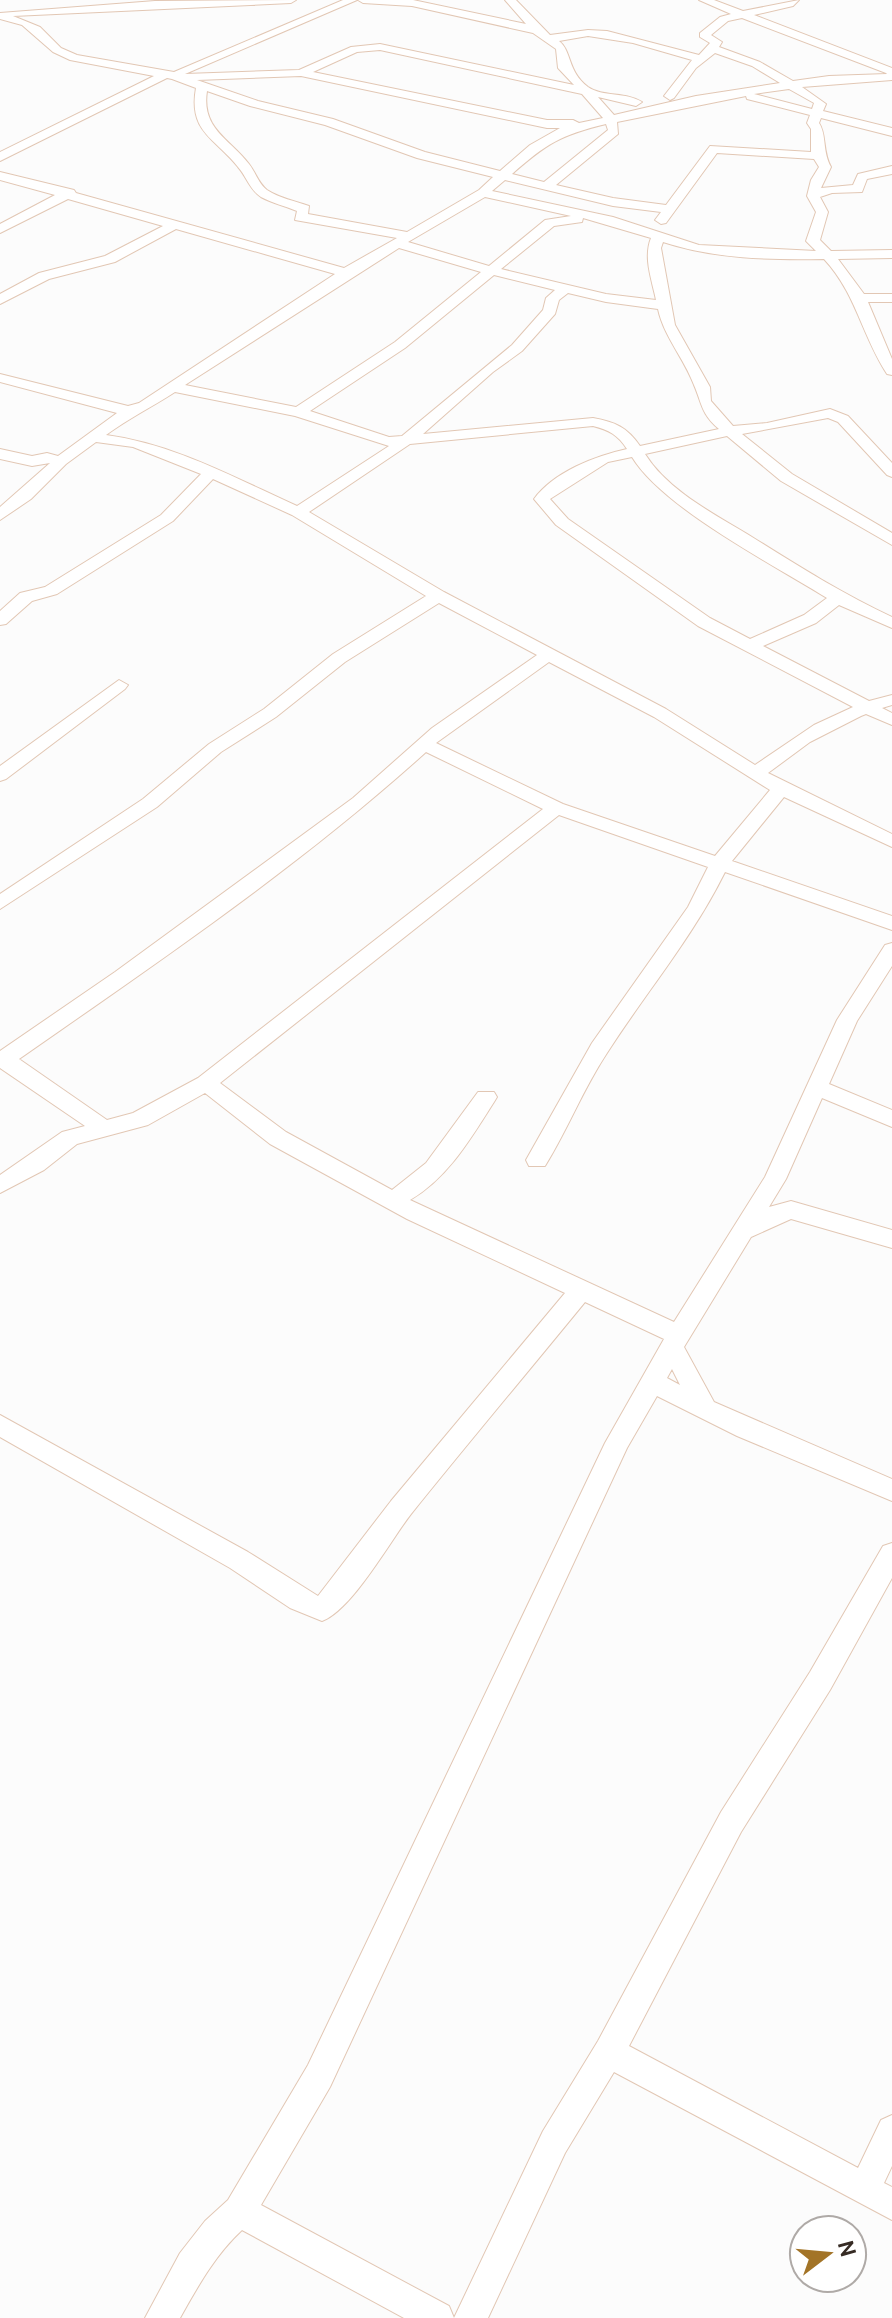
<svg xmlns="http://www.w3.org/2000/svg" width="892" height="2318" font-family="Cabin,sans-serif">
<rect width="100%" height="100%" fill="#fcfcfc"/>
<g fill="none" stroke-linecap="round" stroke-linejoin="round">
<defs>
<path id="minor" d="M 296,0 L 291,3 L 13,16 L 40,27 L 61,48 L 77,55 L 174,72 L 343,0 L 357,0 L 185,74 L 299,70 L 351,47 L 380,44 L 574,85 L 558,68 L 556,49 L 533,33 L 412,6 L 363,3 L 358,0 L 413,0 L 526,24 L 505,0 L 516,0 L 550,35 L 588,30 L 607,31 L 699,55 L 710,43 L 700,37 L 700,33 L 720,17 L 731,14 L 699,0 L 714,0 L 743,11 L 799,0 L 793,6 L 754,15 L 892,68 L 892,80 L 802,87 L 826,104 L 823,111 L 892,128 L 892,136 L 821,118 L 819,123 C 827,135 822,151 831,167 L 821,188 L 853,185 L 858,174 L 892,166 L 892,174 L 867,179 L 862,192 L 832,193 L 820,197 L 828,212 L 820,240 L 831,251 L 892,250 L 892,258 L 838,259 L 864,294 L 892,294 L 892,302 L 868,302 L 892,359 L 892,375 L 887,374 C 862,336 856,293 824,259 C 770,260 715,259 663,242 L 661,248 L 675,325 L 710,387 L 711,401 L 733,426 L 767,423 L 830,409 L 848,416 L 892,463 L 892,477 L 887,475 L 838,422 L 828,418 L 742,434 L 792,474 L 892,533 L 892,545 L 781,481 L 727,436 L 645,454 C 668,491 716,515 752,537 C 798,566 843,594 892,617 L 892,628 L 839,605 L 816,623 L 763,646 L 869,701 L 892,695 L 892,705 L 882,708 L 892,713 L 892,725 L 866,714 L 861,716 L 810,742 L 768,773 L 892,834 L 892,847 L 784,797 L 732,861 L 892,916 L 892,930 L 725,872 C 693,937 646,992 607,1053 C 583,1089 568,1129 545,1166 L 529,1166 L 526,1160 L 592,1043 L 688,907 L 708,867 L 559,815 L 220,1083 L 286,1132 L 392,1190 L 426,1163 L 478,1092 L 494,1092 L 497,1097 L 494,1102 C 471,1138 448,1178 410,1200 L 674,1322 L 765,1177 L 837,1020 L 885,945 L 892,943 L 892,966 L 857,1021 L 829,1084 L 892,1110 L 892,1127 L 822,1098 L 786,1179 L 769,1207 L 791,1201 L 892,1230 L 892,1248 L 791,1219 L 751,1237 L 684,1347 L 714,1402 L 892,1479 L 892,1501 L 737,1436 L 657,1396 L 627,1448 L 330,2087 L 261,2205 L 449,2306 L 454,2318 L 404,2318 L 242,2230 C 215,2255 198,2286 180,2318 L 145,2318 L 180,2253 L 205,2221 L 228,2200 L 308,2065 L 605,1443 L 664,1339 L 585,1302 C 527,1373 468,1443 411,1514 C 390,1541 352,1610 322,1621 L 290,1608 L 230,1568 L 0,1437 L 0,1415 L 248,1552 L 318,1596 L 391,1501 L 565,1293 L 407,1219 L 270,1144 L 205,1093 L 148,1125 L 77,1144 L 44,1170 L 0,1193 L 0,1175 L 62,1132 L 85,1126 L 0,1068 L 0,1051 L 115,972 L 353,798 L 432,728 L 537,655 L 439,603 L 345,662 L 276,717 L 221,752 L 157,807 L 0,909 L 0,894 L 143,799 L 209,744 L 264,709 L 333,654 L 426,596 L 292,515 L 213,479 L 173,521 L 57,594 L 32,601 L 6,624 L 0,625 L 0,611 L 20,593 L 45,587 L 161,515 L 201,474 L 133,447 L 96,442 L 66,464 L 31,499 L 0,520 L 0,507 L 50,463 L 32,466 L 0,459 L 0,449 L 32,456 L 47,453 L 58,456 L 117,413 L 0,382 L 0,374 L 128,406 L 139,403 L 335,274 L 176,229 L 115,262 L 49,279 L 0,304 L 0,294 L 39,273 L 105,256 L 163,226 L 68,199 L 0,233 L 0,224 L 55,195 L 0,180 L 0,172 L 74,190 L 76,193 L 344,268 L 397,238 L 295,220 L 297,211 C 285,206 272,203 261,197 C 249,189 247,177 238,167 C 215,138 188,132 196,88 L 172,79 L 167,78 L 0,161 L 0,152 L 154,76 L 70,60 L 53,52 L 22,25 L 0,19 L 0,13 L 155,1 ZM 742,18 L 886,73 L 887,74 L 829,76 L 793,81 L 760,62 L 719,47 L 722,42 L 711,35 L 728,21 ZM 588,36 L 633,43 L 692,60 L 664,96 L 670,100 L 674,98 L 696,68 L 715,53 L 752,66 L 780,83 L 696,96 L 614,115 L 598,97 L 636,106 L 642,102 C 627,92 602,97 588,87 C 567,71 572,51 559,41 ZM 380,50 L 582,94 L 603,118 L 579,123 L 573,120 L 547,120 L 313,72 L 357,52 ZM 301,76 L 547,128 L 560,128 L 530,145 L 500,171 L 425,152 L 333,119 L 258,101 L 197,80 ZM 789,89 L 814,103 L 812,109 L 754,94 ZM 207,91 L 250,106 L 325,125 L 417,158 L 493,177 L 479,190 L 407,232 L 308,214 L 309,206 C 295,201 279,198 267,190 C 258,183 256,173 249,164 C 230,139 201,129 207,91 ZM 746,96 L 747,99 L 810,115 L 807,123 L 811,129 L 811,152 L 710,146 L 666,205 L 613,198 L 556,185 L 618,134 L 617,122 ZM 606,124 L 608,130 L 544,182 L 512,174 C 546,144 560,135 606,124 ZM 717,153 L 814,159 L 819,167 L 811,180 L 807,196 L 816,212 L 806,241 L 816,251 L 699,245 L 613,217 L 492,191 L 505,180 L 613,206 L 661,212 L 655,220 L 661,224 L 666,223 ZM 485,197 L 571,216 L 545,220 L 489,266 L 408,242 ZM 583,218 L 651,238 C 643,258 652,280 656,300 L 606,294 L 501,269 L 554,226 L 582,222 ZM 399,248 L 481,272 L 395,342 L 296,407 L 185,385 ZM 494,275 L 555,290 L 546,298 L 543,310 L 512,345 L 402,436 L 389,437 L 310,411 L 405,348 ZM 568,293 L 606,302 L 658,309 C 664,337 684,358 694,385 C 702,403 701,414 719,429 L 640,446 C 627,427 615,422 593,418 L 423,434 L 493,372 L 522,351 L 555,314 L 559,300 ZM 175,392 L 295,416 L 389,446 L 297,506 C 235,478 174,444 106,435 C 129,418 152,407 175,392 ZM 593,426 C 609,430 618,435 627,449 C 595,456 554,472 534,499 L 556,525 L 698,626 L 853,707 L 814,725 L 755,765 L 666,709 L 444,592 L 309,512 L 410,444 ZM 632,457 C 663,508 774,565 827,598 L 804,615 L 750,639 L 710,618 L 568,519 L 550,499 L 608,462 ZM 549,662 L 654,717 L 770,790 L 715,856 L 563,804 L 436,743 ZM 426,752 L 543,809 L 198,1078 L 133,1113 L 107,1120 L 19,1059 C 158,962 300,866 426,752 ZM 672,1369 L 680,1385 L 667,1378 Z
M 119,680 L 128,685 L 125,689 L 6,779 L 0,781 L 0,766 Z
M 892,1543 L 892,1578 L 830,1690 L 741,1832 L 629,2046 L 858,2168 L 881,2120 L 892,2115 L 892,2166 L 884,2183 L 892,2187 L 892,2220 L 614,2072 L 565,2153 L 488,2318 L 454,2318 L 543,2131 L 598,2041 L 721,1812 L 810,1672 L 883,1546 Z"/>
</defs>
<use href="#minor" stroke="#e2c7b4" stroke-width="2"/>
<use href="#minor" fill="#fff" fill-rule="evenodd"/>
</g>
<g transform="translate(828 2254) rotate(74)"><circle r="38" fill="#ffffff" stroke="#afaaa7" stroke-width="2"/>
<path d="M0-6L14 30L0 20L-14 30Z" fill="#a37427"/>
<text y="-12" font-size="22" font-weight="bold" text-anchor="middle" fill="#362b24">N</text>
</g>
</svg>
